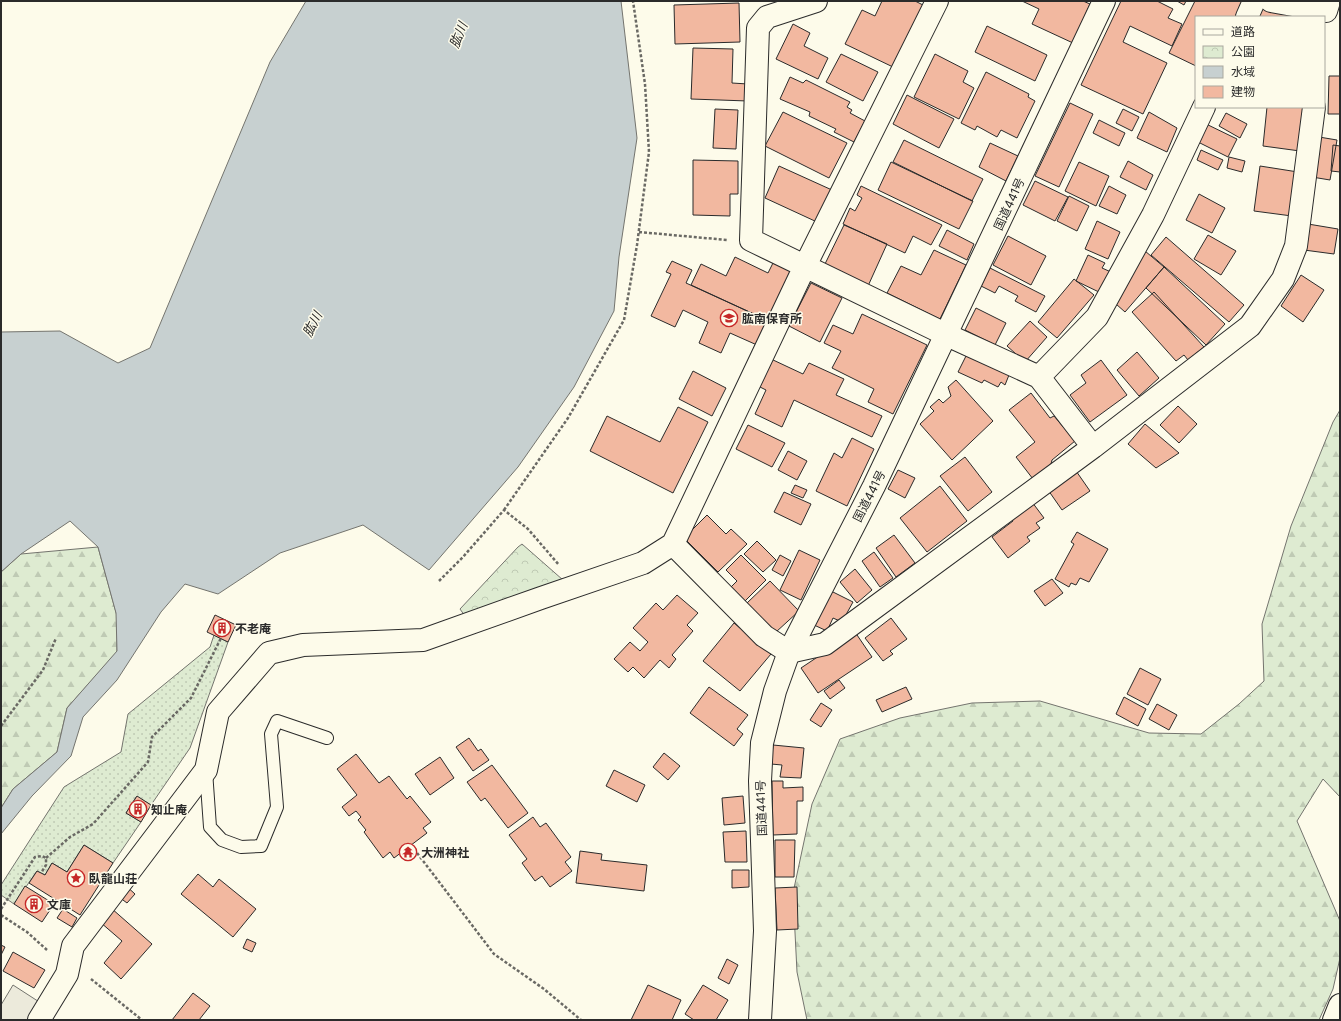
<svg xmlns="http://www.w3.org/2000/svg" width="1341" height="1021" font-family="Inter,'Noto Sans JP',sans-serif">
<defs>
<pattern id="grass-dots" width="8" height="8" patternUnits="userSpaceOnUse"><rect width="8" height="8" fill="#deebd1"/><path d="M2 2h.1M6 6h.1" fill="none" stroke="#bfcab4" stroke-width="1.8" stroke-linecap="round"/></pattern>
<pattern id="forest-firs" width="22" height="20" patternUnits="userSpaceOnUse"><rect width="22" height="20" fill="#deebd1"/><path d="M5 1l3.5 6h-7zM16 11l3.5 6h-7z" fill="#bfcab4"/></pattern>
<pattern id="park-crowns" width="20" height="18" patternUnits="userSpaceOnUse"><rect width="20" height="18" fill="#deebd1"/><path d="M2 6a3 3 0 1 1 6 0M12 15a3 3 0 1 1 6 0" fill="none" stroke="#bfcab4"/></pattern>
</defs>
<rect width="100%" height="100%" fill="#fdfbea"/>
<path fill="url(#grass-dots)" stroke="#74746e" d="M 214,635 L 228,642 L 190,748 L 151,805 L 136,797 L 126,813 L 141,822 L 113,863 L 84,845 L 67,872 L 52,863 L 45,875 L 37,871 L 14,904 L 1,895 L 1,885 L 64,787 L 121,752 L 128,714 L 210,647 Z"/>
<path fill="url(#forest-firs)" stroke="#74746e" d="M 1340,410 L 1340,797 L 1323,779 L 1297,821 L 1340,921 L 1340,958 L 1333,989 L 1319,1020 L 807,1020 L 797,972 L 793,893 L 812,804 L 840,739 L 900,718 L 972,703 L 1040,701 L 1149,733 L 1201,734 L 1239,704 L 1264,681 L 1262,624 L 1291,526 L 1333,422 Z
M 98,547 L 117,616 L 117,652 L 67,708 L 57,752 L 13,789 L 1,808 L 1,572 L 21,554 Z"/>
<path fill="url(#park-crowns)" stroke="#74746e" d="M 522,544 L 563,580 L 467,619 L 460,609 L 518,547 Z"/>
<path fill="#eceadb" stroke="#74746e" d="M 13,985 L 47,1007 L 39,1020 L 1,1020 L 1,1005 Z"/>
<path fill="#c7d0d0" stroke="#74746e" d="M 306,1 L 621,1 L 637,138 L 619,257 L 614,311 L 574,387 L 518,467 L 429,570 L 363,525 L 280,553 L 218,594 L 185,584 L 161,612 L 117,680 L 83,717 L 71,756 L 32,796 L 1,834 L 1,808 L 13,789 L 57,752 L 67,708 L 117,651 L 116,613 L 98,547 L 70,521 L 21,554 L 1,572 L 1,332 L 60,331 L 118,363 L 150,348 L 270,62 Z"/>
<path fill="#f2b8a0" stroke="#2b2b2b" d="M 882,1 L 915,1 L 923,5 L 893,67 L 845,44 L 862,10 L 875,16 Z
M 1022,1 L 1083,1 L 1090,4 L 1073,43 L 1032,24 L 1039,9 Z
M 1121,1 L 1157,1 L 1173,9 L 1168,18 L 1182,24 L 1172,46 L 1130,26 L 1123,42 L 1167,63 L 1143,114 L 1081,85 Z
M 1177,1 L 1186,1 L 1184,5 Z
M 1195,1 L 1243,1 L 1235,17 L 1196,17 L 1196,66 L 1169,53 Z
M 739,3 L 740,42 L 675,44 L 674,5 Z
M 1260,3 L 1303,17 L 1255,17 Z
M 793,24 L 810,33 L 804,46 L 828,58 L 818,79 L 776,59 Z
M 987,26 L 1047,55 L 1035,81 L 975,52 Z
M 693,48 L 733,49 L 732,83 L 748,84 L 748,101 L 691,99 Z
M 841,54 L 878,72 L 863,101 L 826,82 Z
M 935,54 L 968,71 L 963,82 L 974,88 L 959,119 L 914,97 Z
M 986,72 L 1029,94 L 1028,97 L 1035,101 L 1017,138 L 1001,130 L 997,137 L 977,126 L 975,130 L 961,123 Z
M 1329,76 L 1340,76 L 1340,114 L 1328,114 Z
M 790,77 L 803,83 L 806,80 L 850,102 L 847,107 L 852,110 L 850,113 L 865,121 L 854,142 L 834,132 L 836,129 L 809,116 L 810,112 L 780,99 Z
M 907,95 L 954,119 L 939,148 L 893,124 Z
M 1070,103 L 1093,114 L 1059,187 L 1035,176 Z
M 1267,107 L 1306,107 L 1300,151 L 1263,146 Z
M 715,109 L 738,110 L 736,149 L 713,148 Z
M 1123,109 L 1139,117 L 1132,131 L 1116,123 Z
M 783,112 L 847,143 L 829,178 L 765,146 Z
M 1149,112 L 1177,128 L 1167,152 L 1137,138 Z
M 1226,113 L 1247,124 L 1240,138 L 1219,126 Z
M 1099,120 L 1125,133 L 1119,146 L 1093,133 Z
M 1202,122 L 1237,139 L 1228,157 L 1194,140 Z
M 1319,137 L 1337,140 L 1330,180 L 1312,177 Z
M 904,140 L 983,179 L 972,201 L 893,162 Z
M 990,143 L 1018,156 L 1006,181 L 979,167 Z
M 1333,145 L 1340,146 L 1340,172 L 1331,171 Z
M 1201,150 L 1223,160 L 1218,170 L 1197,160 Z
M 1229,157 L 1245,161 L 1242,172 L 1227,168 Z
M 693,160 L 738,161 L 738,194 L 730,194 L 730,216 L 693,215 Z
M 1128,161 L 1153,175 L 1146,190 L 1120,177 Z
M 891,162 L 973,201 L 959,229 L 878,190 Z
M 1079,162 L 1109,176 L 1096,206 L 1065,191 Z
M 779,166 L 832,190 L 817,222 L 765,198 Z
M 1260,166 L 1298,172 L 1292,216 L 1254,211 Z
M 1035,181 L 1068,197 L 1055,221 L 1023,205 Z
M 861,186 L 942,225 L 931,245 L 913,236 L 905,253 L 843,224 L 850,208 L 855,211 L 862,198 L 857,195 Z
M 1109,186 L 1126,195 L 1117,214 L 1099,206 Z
M 1199,194 L 1225,208 L 1212,233 L 1186,220 Z
M 1069,196 L 1089,206 L 1077,231 L 1057,221 Z
M 1097,221 L 1120,232 L 1108,259 L 1085,249 Z
M 1308,224 L 1338,229 L 1334,254 L 1304,250 Z
M 844,225 L 887,244 L 868,286 L 824,266 Z
M 947,230 L 974,244 L 967,260 L 939,246 Z
M 1208,235 L 1236,251 L 1221,275 L 1194,259 Z
M 1008,236 L 1046,256 L 1031,285 L 993,265 Z
M 1166,237 L 1244,305 L 1229,322 L 1151,255 Z
M 934,250 L 966,265 L 940,319 L 887,293 L 901,266 L 921,275 Z
M 1145,251 L 1164,267 L 1125,312 L 1107,296 Z
M 1088,255 L 1105,263 L 1102,268 L 1111,272 L 1101,293 L 1076,281 Z
M 735,257 L 768,273 L 773,263 L 792,271 L 769,321 L 691,285 L 701,264 L 726,276 Z
M 672,261 L 692,270 L 686,283 L 769,321 L 757,345 L 730,333 L 721,353 L 699,343 L 708,322 L 683,310 L 675,327 L 651,316 L 671,274 L 666,272 Z
M 1164,267 L 1225,324 L 1206,345 L 1146,288 Z
M 990,268 L 1045,296 L 1036,312 L 1015,301 L 1018,296 L 999,286 L 995,293 L 981,286 Z
M 1301,275 L 1324,290 L 1303,322 L 1281,306 Z
M 1074,279 L 1094,295 L 1057,338 L 1038,322 Z
M 811,283 L 842,298 L 820,342 L 789,326 Z
M 1154,292 L 1204,347 L 1188,360 L 1184,355 L 1176,361 L 1132,312 Z
M 976,308 L 1006,323 L 995,345 L 965,330 Z
M 862,314 L 927,345 L 893,414 L 868,402 L 874,389 L 832,368 L 841,351 L 824,343 L 833,325 L 853,334 Z
M 1030,321 L 1047,337 L 1025,362 L 1007,346 Z
M 1137,352 L 1159,378 L 1139,396 L 1117,370 Z
M 967,354 L 1009,375 L 1005,385 L 1001,382 L 998,387 L 984,380 L 982,383 L 958,372 Z
M 771,359 L 803,374 L 809,363 L 844,379 L 836,395 L 882,416 L 872,437 L 794,400 L 782,427 L 755,414 L 766,390 L 758,386 Z
M 1101,360 L 1127,395 L 1090,422 L 1070,395 L 1086,383 L 1081,375 Z
M 693,371 L 726,388 L 712,416 L 679,399 Z
M 956,380 L 993,421 L 952,460 L 920,424 L 934,411 L 930,407 L 939,399 L 943,403 L 951,396 L 948,387 Z
M 1031,393 L 1050,418 L 1054,416 L 1075,441 L 1052,460 L 1051,464 L 1033,479 L 1016,457 L 1035,442 L 1009,410 Z
M 1178,406 L 1197,424 L 1179,443 L 1160,425 Z
M 678,407 L 708,422 L 673,493 L 590,451 L 607,416 L 660,442 Z
M 1145,424 L 1179,453 L 1156,468 L 1128,444 Z
M 748,425 L 785,443 L 772,467 L 736,449 Z
M 852,438 L 874,449 L 847,506 L 816,491 L 834,453 L 842,458 Z
M 788,451 L 807,461 L 797,480 L 778,470 Z
M 965,457 L 992,492 L 968,511 L 940,476 Z
M 1074,468 L 1090,491 L 1062,510 L 1046,487 Z
M 898,470 L 915,478 L 905,498 L 888,489 Z
M 795,485 L 807,490 L 803,498 L 791,493 Z
M 940,486 L 967,521 L 927,552 L 900,518 Z
M 784,492 L 811,504 L 801,525 L 774,512 Z
M 1032,502 L 1044,518 L 1036,523 L 1040,528 L 1027,537 L 1030,541 L 1008,558 L 992,537 L 1013,521 L 1011,518 Z
M 707,515 L 726,534 L 731,529 L 747,544 L 718,572 L 684,538 Z
M 1077,532 L 1108,549 L 1089,582 L 1080,578 L 1076,585 L 1071,583 L 1069,587 L 1055,579 L 1074,544 L 1071,542 Z
M 894,535 L 915,563 L 896,577 L 876,548 Z
M 757,541 L 776,560 L 763,572 L 744,554 Z
M 799,550 L 820,560 L 801,600 L 780,590 Z
M 874,552 L 893,578 L 880,587 L 862,561 Z
M 741,555 L 766,580 L 745,601 L 731,587 L 737,581 L 726,570 Z
M 780,555 L 791,561 L 783,576 L 772,570 Z
M 855,569 L 872,590 L 857,603 L 840,582 Z
M 1052,579 L 1063,593 L 1045,606 L 1034,591 Z
M 770,581 L 799,611 L 776,632 L 747,603 Z
M 831,591 L 853,602 L 842,622 L 833,618 L 827,631 L 814,625 Z
M 677,595 L 698,613 L 687,625 L 693,631 L 672,655 L 676,659 L 669,668 L 660,660 L 644,678 L 633,667 L 628,672 L 614,659 L 630,642 L 640,651 L 648,642 L 633,628 L 656,603 L 663,610 Z
M 215,615 L 236,625 L 228,642 L 207,632 Z
M 891,618 L 907,639 L 890,651 L 893,654 L 883,661 L 865,638 Z
M 734,623 L 771,654 L 740,691 L 703,661 Z
M 855,632 L 872,657 L 818,693 L 801,668 Z
M 1140,668 L 1161,679 L 1148,705 L 1127,694 Z
M 839,680 L 845,688 L 830,699 L 824,691 Z
M 709,687 L 748,715 L 737,729 L 743,734 L 734,746 L 690,713 Z
M 906,687 L 912,699 L 882,712 L 876,700 Z
M 1124,697 L 1146,709 L 1138,726 L 1116,714 Z
M 821,703 L 832,710 L 821,727 L 810,720 Z
M 1157,704 L 1177,715 L 1169,730 L 1149,719 Z
M 469,738 L 478,751 L 481,749 L 489,760 L 473,771 L 456,747 Z
M 773,745 L 804,748 L 801,778 L 780,777 L 782,765 L 771,764 Z
M 664,753 L 680,766 L 668,780 L 653,767 Z
M 356,754 L 379,783 L 389,776 L 407,799 L 410,796 L 431,822 L 423,828 L 427,833 L 394,858 L 390,852 L 383,858 L 364,832 L 366,830 L 358,820 L 361,817 L 356,811 L 349,816 L 342,807 L 357,795 L 337,769 Z
M 440,757 L 454,778 L 430,795 L 415,774 Z
M 492,765 L 528,813 L 508,828 L 485,798 L 481,801 L 467,782 Z
M 614,770 L 645,785 L 637,802 L 606,786 Z
M 772,781 L 783,781 L 783,788 L 803,787 L 803,801 L 797,801 L 797,834 L 773,835 Z
M 137,796 L 151,805 L 141,822 L 126,813 Z
M 743,796 L 745,823 L 724,825 L 722,798 Z
M 533,817 L 540,827 L 546,823 L 571,857 L 565,862 L 572,871 L 550,887 L 542,876 L 535,881 L 522,863 L 527,859 L 509,835 Z
M 746,831 L 747,862 L 725,862 L 723,832 Z
M 775,840 L 795,840 L 794,877 L 775,877 Z
M 84,845 L 113,863 L 80,915 L 29,883 L 37,871 L 45,875 L 52,863 L 67,872 Z
M 580,851 L 602,854 L 601,860 L 647,865 L 644,891 L 576,883 Z
M 732,870 L 749,870 L 749,887 L 732,888 Z
M 198,874 L 213,887 L 219,879 L 256,909 L 233,937 L 181,894 Z
M 124,884 L 135,894 L 127,903 L 115,894 Z
M 25,886 L 54,904 L 42,922 L 14,904 Z
M 797,887 L 798,929 L 777,930 L 775,888 Z
M 111,908 L 152,944 L 121,979 L 104,963 L 122,941 L 100,922 Z
M 63,909 L 77,918 L 72,927 L 57,918 Z
M 247,939 L 256,943 L 252,952 L 243,948 Z
M 1,945 L 5,947 L 1,955 Z
M 13,952 L 45,970 L 34,988 L 3,971 Z
M 727,959 L 738,965 L 729,984 L 718,978 Z
M 648,985 L 681,1000 L 672,1020 L 631,1020 Z
M 703,985 L 728,1000 L 716,1020 L 694,1020 L 685,1014 Z
M 193,993 L 210,1006 L 199,1020 L 172,1020 Z"/>
<g fill="none" stroke-linecap="round" stroke-linejoin="round">
<defs>
<path id="lane" d="M 206,771 L 210,827 L 222,840 L 241,847 L 261,846 L 277,807 L 271,734 L 277,721 L 327,738"/>
<path id="street" d="M 816,1 L 767,17 L 758,28 L 751,240 L 947,335 L 1039,377 L 1093,447
M 1271,1 L 1326,11 L 1329,1
M 1247,17 L 1254,1
M 1039,377 L 1097,317 L 1153,215 L 1204,107
M 673,544 L 764,636 L 789,652 L 825,644 L 1093,447 L 1250,326 L 1283,279 L 1296,246 L 1314,107
M 39,1020 L 67,974 L 73,946 L 206,770 L 218,712 L 269,653 L 303,645 L 423,640 L 541,598 L 643,563 L 673,544 L 805,266 L 937,1
M 1334,1020 L 1340,1005"/>
<path id="highway" d="M 760,1020 L 765,931 L 760,781 L 762,743 L 775,691 L 789,652 L 874,486 L 1104,1"/>
</defs>
<use href="#lane" stroke="#2b2b2b" stroke-width="14"/>
<use href="#street" stroke="#2b2b2b" stroke-width="24"/>
<use href="#highway" stroke="#2b2b2b" stroke-width="24"/>
<path stroke="#6a6964" stroke-width="2.5" stroke-dasharray="3 2" stroke-linecap="butt" d="M 639,232 L 727,240
M 504,510 L 568,418 L 624,320 L 637,245 L 649,152 L 645,84 L 633,1
M 439,581 L 463,557 L 504,510 L 528,529 L 559,565
M 1,726 L 43,670 L 56,638
M 414,849 L 494,954 L 544,989 L 581,1020
M 46,858 L 70,837 L 93,824 L 148,762 L 152,737 L 191,698 L 221,638
M 1,909 L 35,857 L 42,856 L 46,858 L 46,865 L 41,873
M 1,915 L 27,932 L 47,950
M 91,979 L 142,1020"/>
<use href="#lane" stroke="#fdfbea" stroke-width="12"/>
<use href="#street" stroke="#fdfbea" stroke-width="22"/>
<use href="#highway" stroke="#fdfbea" stroke-width="22"/>
</g>
<defs>
<symbol id="school-ring" viewBox="-11 -11 22 22"><circle r="9.5" fill="#fdfbea" stroke="#c62828" stroke-width="1.5"/><path d="M0-5L7-2L0 1L-7-2ZM-4 1L0 2.5L4 1V4Q0 6-4 4Z" fill="#c62828"/></symbol>
<symbol id="building-ring" viewBox="-11 -11 22 22"><circle r="9.5" fill="#fdfbea" stroke="#c62828" stroke-width="1.5"/><path d="M-4-6H4V6H1V3H-1V6H-4ZM-2.5-4.3h1.7v1.8h-1.7ZM.8-4.3h1.7v1.8H.8ZM-2.5-1h1.7V.8h-1.7ZM.8-1h1.7V.8H.8Z" fill="#c62828"/></symbol>
<symbol id="temple-ring" viewBox="-11 -11 22 22"><circle r="9.5" fill="#fdfbea" stroke="#c62828" stroke-width="1.5"/><path d="M0-6L5-2H3V0L6.5 2.5H4V6H1.5V3h-3V6H-4V2.5H-6.5L-3 0V-2H-5Z" fill="#c62828"/></symbol>
<symbol id="sight-ring" viewBox="-11 -11 22 22"><circle r="9.5" fill="#fdfbea" stroke="#c62828" stroke-width="1.5"/><path d="M0-6L1.8-2.2L6-1.7L2.9 1.2L3.7 5.4L0 3.3L-3.7 5.4L-2.9 1.2L-6-1.7L-1.8-2.2Z" fill="#c62828"/></symbol>
</defs>
<g fill-rule="evenodd">
<use href="#school-ring" x="719" y="308" width="20" height="20"/>
<use href="#building-ring" x="212" y="618" width="20" height="20"/>
<use href="#building-ring" x="128" y="799" width="20" height="20"/>
<use href="#temple-ring" x="398" y="842" width="20" height="20"/>
<use href="#sight-ring" x="66" y="868" width="20" height="20"/>
<use href="#building-ring" x="24" y="894" width="20" height="20"/>
</g>
<g text-anchor="middle" dominant-baseline="central" stroke-width="3" stroke-linejoin="round" paint-order="stroke">
<g font-size="12" fill="#2b2b2b" stroke="#fdfbea">
<text transform="translate(1009 204) rotate(-65)">国道441号</text>
<text transform="translate(869 496) rotate(-63)">国道441号</text>
<text transform="translate(761 808) rotate(-92)">国道441号</text>
</g>
<g font-size="12" font-weight="bold" fill="#2b2b2b" stroke="#fdfbea" text-anchor="start">
<text x="742" y="318">肱南保育所</text>
<text x="235" y="628">不老庵</text>
<text x="151" y="809">知止庵</text>
<text x="421" y="852">大洲神社</text>
<text x="89" y="878">臥龍山荘</text>
<text x="47" y="904">文庫</text>
</g>
<g font-size="13" font-style="italic" fill="#2b2b2b" stroke="#fdfbea">
<text transform="translate(458 35) rotate(-68)">肱川</text>
<text transform="translate(312 324) rotate(-63)">肱川</text>
</g>
</g>
<rect width="1341" height="1021" fill="none" stroke="#2b2b2b" stroke-width="4"/>
<rect x="1195" y="16" width="130" height="92" fill="#fdfbea" stroke="#a9a89e"/>
<rect x="1203" y="29" width="20" height="6" fill="#fdfbea" stroke="#a9a89e"/>
<text x="1231" y="36" font-size="12" fill="#2b2b2b">道路</text>
<rect x="1203" y="46" width="20" height="12" fill="url(#park-crowns)" stroke="#a9a89e"/>
<text x="1231" y="56" font-size="12" fill="#2b2b2b">公園</text>
<rect x="1203" y="66" width="20" height="12" fill="#c7d0d0" stroke="#a9a89e"/>
<text x="1231" y="76" font-size="12" fill="#2b2b2b">水域</text>
<rect x="1203" y="86" width="20" height="12" fill="#f2b8a0" stroke="#a9a89e"/>
<text x="1231" y="96" font-size="12" fill="#2b2b2b">建物</text>
</svg>
